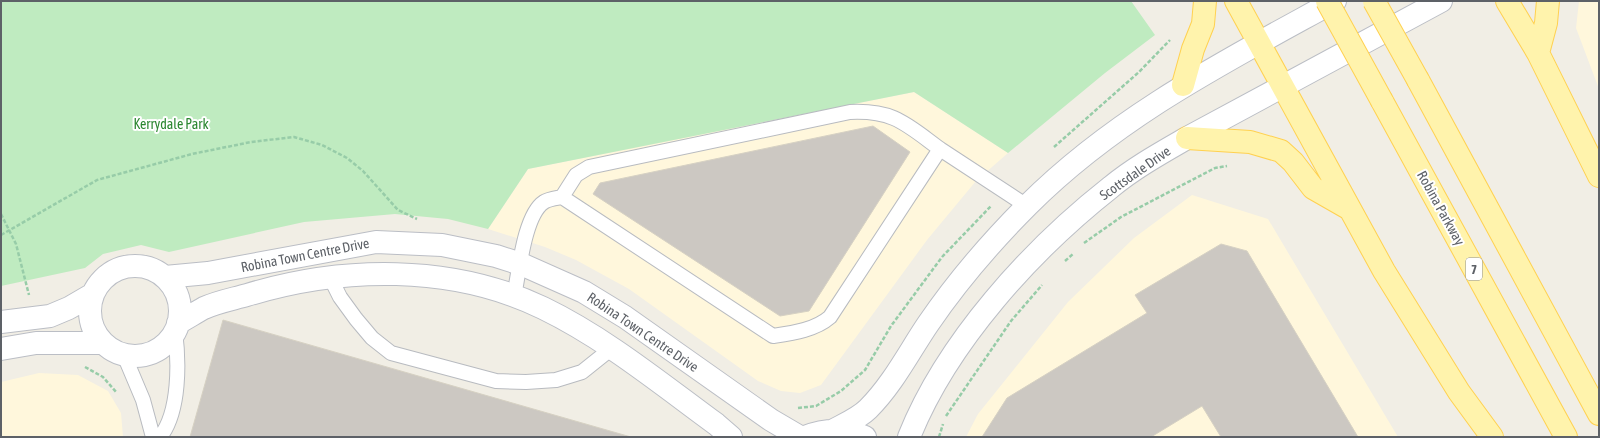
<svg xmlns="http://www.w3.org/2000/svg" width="1600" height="438" font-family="'Asap Condensed',sans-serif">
<rect width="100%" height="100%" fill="#f1eee5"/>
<path fill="#fff7dc" d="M 1579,1 L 1599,1 L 1599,89 L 1576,28 Z
M 914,92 L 1008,153 L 976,181 L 927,240 L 821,385 L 800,393 L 781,391 L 758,381 L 629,289 L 576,260 L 545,247 L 488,229 L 528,169 Z
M 1192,195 L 1268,219 L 1398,437 L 966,437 L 978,414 L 1068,302 L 1134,238 Z
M 39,373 L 78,375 L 108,391 L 121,413 L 123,437 L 1,437 L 1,382 Z"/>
<path fill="#bfebc0" d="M 1,1 L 1131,1 L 1155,35 L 1105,73 L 1008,153 L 914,92 L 528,169 L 488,229 L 448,219 L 395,214 L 304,222 L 169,252 L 141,245 L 103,254 L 85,268 L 1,286 Z"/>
<path fill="#ccc8c2" stroke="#d6d1c3" d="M 873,126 L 910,152 L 809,311 L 780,316 L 593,194 L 600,183 Z
M 1221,244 L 1247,251 L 1358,437 L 1221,437 L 1202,406 L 1151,437 L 982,437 L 1007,398 L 1147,313 L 1135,295 Z
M 223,320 L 631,437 L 190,437 Z"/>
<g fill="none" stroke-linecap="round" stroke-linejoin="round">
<defs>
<path id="lane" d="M 562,197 L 576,175 L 589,167 L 850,112 C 894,110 906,124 940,149
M 330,277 L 340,297 L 356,319 L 372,338 L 391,353 L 496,381 L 526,382 L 556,380 L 582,372 L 612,348
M 514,296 C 519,273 524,215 544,202 C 548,199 557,198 562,197 L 773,336 C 793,333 815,330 830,317 L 940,149 L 1027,206
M 124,355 L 143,400 L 153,437
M 160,437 C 180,412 179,361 175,331"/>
<path id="secondary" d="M90 311a45 45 0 1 1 90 0a45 45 0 1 1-90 0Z
M 165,277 L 208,273 L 376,242 L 442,245 L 496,256 L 521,264 L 584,292 L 625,317 L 771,420 L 800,437
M 1,322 L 50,316 L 69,308 L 93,294
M 178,323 C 187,318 195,313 204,308 C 217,302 233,299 247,295 C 342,266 452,264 543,308 C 605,338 660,383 716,424 L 731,437
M 1,349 L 36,343 L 103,343
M 834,430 C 845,424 859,418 868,409 C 893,384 909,352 928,324 C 956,283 993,240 1028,205 C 1117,116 1226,61 1335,1
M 805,437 C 825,429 844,428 865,437
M 909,437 C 947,342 1031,250 1111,187 C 1134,168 1161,153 1187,138 L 1441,1"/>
<path id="primary" d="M 1236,1 L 1384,271 L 1459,392 L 1492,437
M 1507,1 L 1538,53 L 1599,176
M 1538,53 L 1546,23 L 1548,1
M 1418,80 L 1599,414
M 1183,85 L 1193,49 L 1203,24 L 1205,1
M 1382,101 L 1566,437
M 1187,138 L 1250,142 L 1281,151 L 1293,162 L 1313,188 L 1348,208"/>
</defs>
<use href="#lane" stroke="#b8bbc0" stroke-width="16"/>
<use href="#secondary" stroke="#bbbec5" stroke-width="24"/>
<use href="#primary" stroke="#ffd150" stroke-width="24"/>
<path stroke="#97cca8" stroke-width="2.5" stroke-dasharray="4 2" stroke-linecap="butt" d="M 1054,147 L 1139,72 L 1170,40
M 1,214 L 16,244 L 29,295
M 1,235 L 97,180 L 192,154 L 251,142 L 294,137 L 322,145 L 347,158 L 363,171 L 398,210 L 417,219
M 1084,243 L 1121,217 L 1215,168 L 1227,166
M 1065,261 L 1073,254
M 85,367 L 103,377 L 117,393
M 798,408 L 816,406 L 841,391 L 865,370 L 891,326 L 942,257 L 991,206
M 946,416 L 1011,321 L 1042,285
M 939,437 L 943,424"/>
<use href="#lane" stroke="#fff" stroke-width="14"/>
<use href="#secondary" stroke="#fff" stroke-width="22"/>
<use href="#primary" stroke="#fff3ac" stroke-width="22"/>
<defs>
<path id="primary-bridge" d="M 1327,1 L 1382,101
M 1374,1 L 1418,80"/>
</defs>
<use href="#primary-bridge" stroke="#ffd150" stroke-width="24" stroke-linecap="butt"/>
<use href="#primary-bridge" stroke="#fff3ac" stroke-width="22"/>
</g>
<g text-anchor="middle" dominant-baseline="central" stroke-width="4" stroke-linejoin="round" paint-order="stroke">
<rect fill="#fff" stroke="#8e9095" stroke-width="1" x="1466" y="258" width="16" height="22" rx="3"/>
<g font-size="13" font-weight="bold" fill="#5d6167">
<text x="1474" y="269">7</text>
</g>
<g font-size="14" fill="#2c8731" stroke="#fff">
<text x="171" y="124">Kerrydale Park</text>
</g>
<g font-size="14" fill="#5d6167" stroke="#fff">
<text transform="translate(1135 173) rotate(-35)">Scottsdale Drive</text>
<text transform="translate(1441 208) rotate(61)">Robina Parkway</text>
<text transform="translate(305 255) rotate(-11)">Robina Town Centre Drive</text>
<text transform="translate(643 332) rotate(34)">Robina Town Centre Drive</text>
</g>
</g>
<rect width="1600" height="438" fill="none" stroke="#5d6167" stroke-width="4"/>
</svg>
